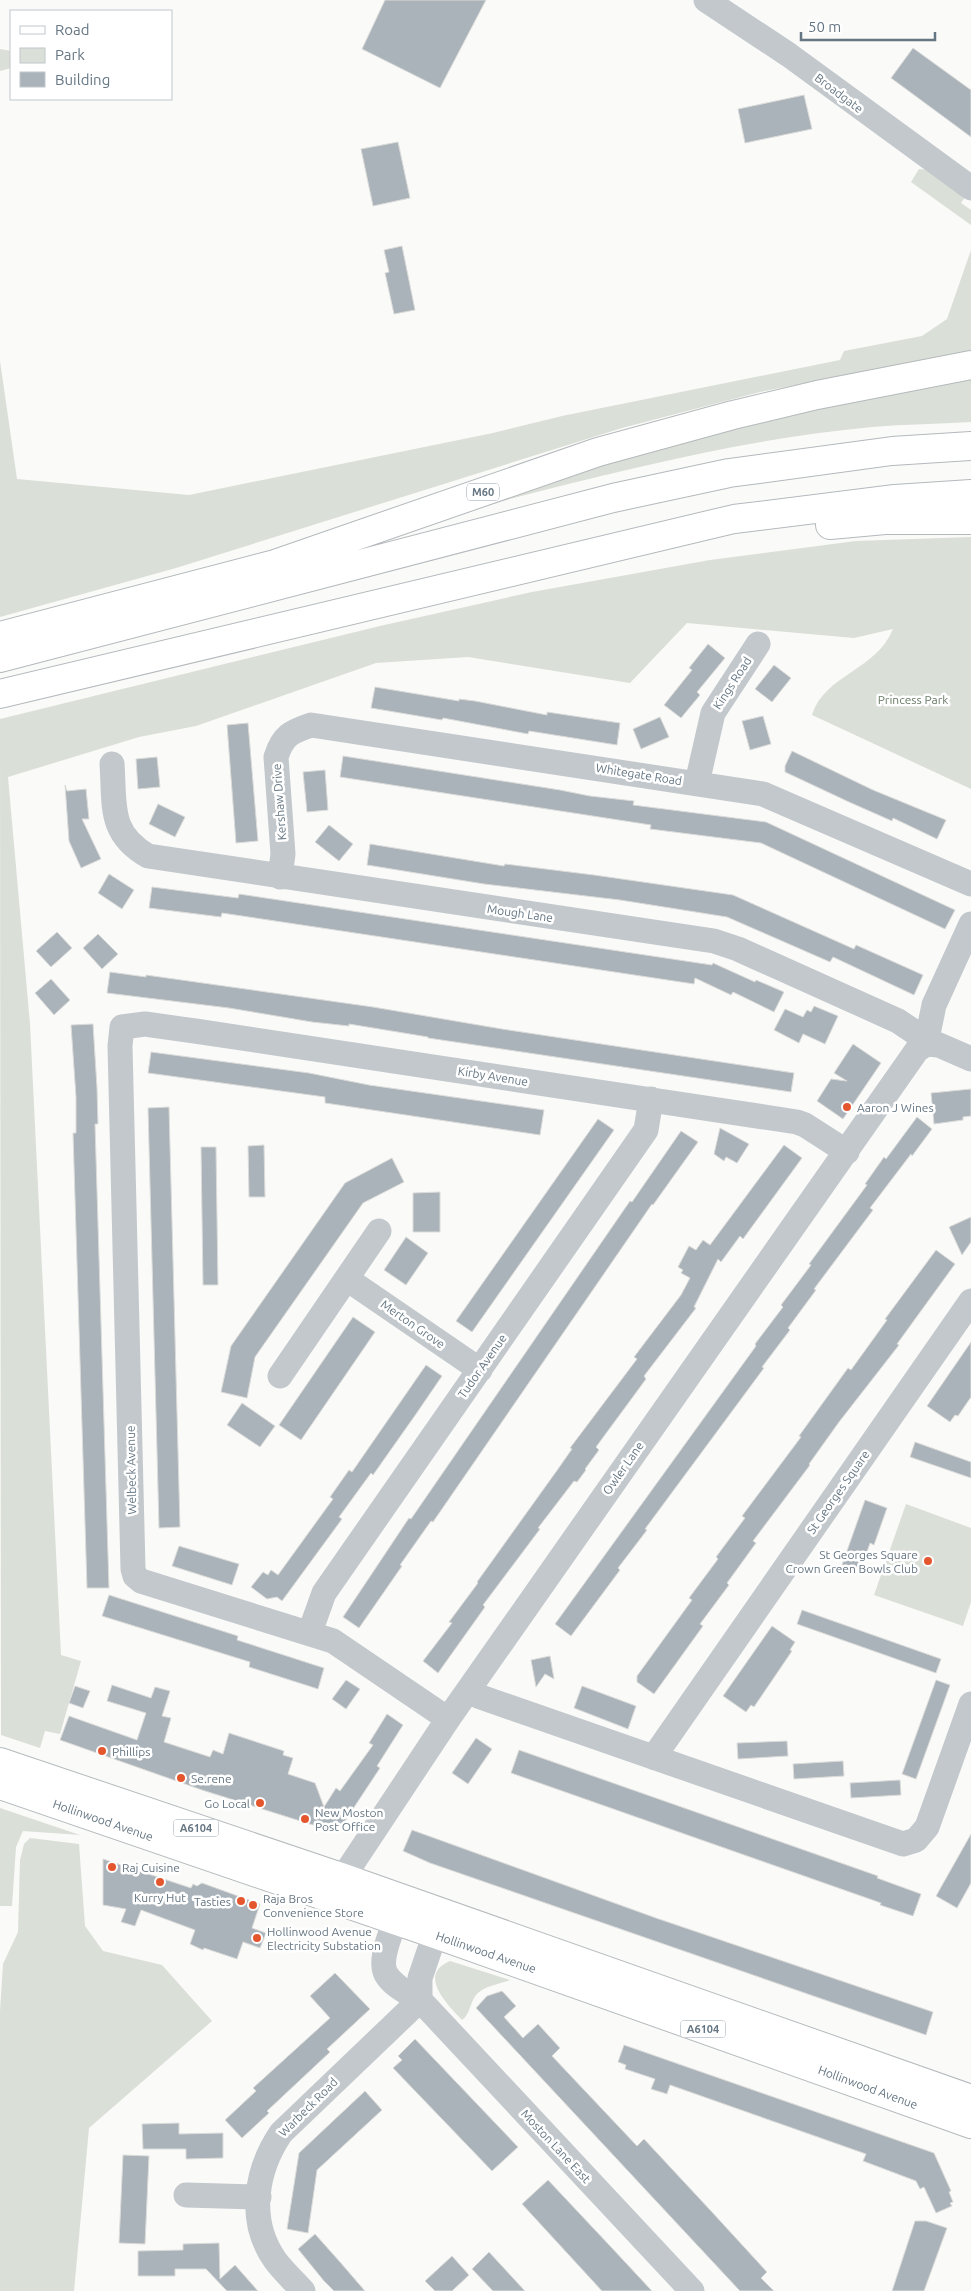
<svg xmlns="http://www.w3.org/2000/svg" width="971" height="2291" font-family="Ubuntu,sans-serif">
<rect width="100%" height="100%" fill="#fafaf8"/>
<path fill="#dadfd7" d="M 0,49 L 11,51 L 11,68 L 0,71 Z
M 919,169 L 930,170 L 965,197 L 961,203 L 971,210 L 971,225 L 911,182 Z
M 971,250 L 971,354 L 896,366 L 760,392 L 622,428 L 176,568 L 0,617 L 0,361 L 17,479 L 189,495 L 493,433 L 562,416 L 840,360 L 844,351 L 922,336 L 947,319 Z
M 971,377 L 971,422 C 938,424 905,424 872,427 C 743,439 615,472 490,504 L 491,502 C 582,472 673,440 767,419 C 834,403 903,391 971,377 Z
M 971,537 L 971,789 L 812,715 C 824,675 877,670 893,629 L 854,638 L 687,623 L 630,683 L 468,657 L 376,663 L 196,726 L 139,737 L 8,777 L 30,1024 L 61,1655 L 81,1661 L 60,1734 L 45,1731 L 40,1748 L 1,1735 L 0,719 L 380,626 L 532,592 L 710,560 L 856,541 Z
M 906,1504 L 971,1528 L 971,1602 L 963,1626 L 874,1595 Z
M 0,1808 L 80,1835 L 23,1831 L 16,1847 L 12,1906 L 0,1906 Z
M 30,1838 L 79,1844 L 85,1926 L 103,1951 L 162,1965 L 212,2021 L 89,2128 L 74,2291 L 0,2291 L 0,2011 L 3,1964 L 18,1932 L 20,1860 L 24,1844 Z
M 450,1961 L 510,1980 C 500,1984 483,1986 476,1995 C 470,2002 470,2015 462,2020 C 449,2006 416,1975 450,1961 Z"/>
<path fill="#aab3b9" stroke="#dcdcda" d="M 385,0 L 486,0 L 440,88 L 362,49 Z
M 913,48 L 971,90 L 971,137 L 891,78 Z
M 804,95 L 812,129 L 745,143 L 738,109 Z
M 398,142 L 410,198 L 373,206 L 361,149 Z
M 402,246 L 415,310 L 394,314 L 385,273 L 389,272 L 384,250 Z
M 708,644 L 725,658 L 697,692 L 700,695 L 681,718 L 664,705 L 692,670 L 689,668 Z
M 774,665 L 791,678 L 772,702 L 755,689 Z
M 375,687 L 459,701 L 459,699 L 475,701 L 547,715 L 547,712 L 620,723 L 617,745 L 529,731 L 528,734 L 443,718 L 442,720 L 371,708 Z
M 763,716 L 771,744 L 750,750 L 742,721 Z
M 660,717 L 669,737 L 641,749 L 633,729 Z
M 248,723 L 258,841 L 236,843 L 227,725 Z
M 792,751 L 873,790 L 946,820 L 937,839 L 893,818 L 892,821 L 849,802 L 785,772 L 785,766 Z
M 343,756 L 560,790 L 590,796 L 634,801 L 633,805 L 766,822 L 955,910 L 945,929 L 761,843 L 650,829 L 651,825 L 340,777 Z
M 157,757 L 160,787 L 138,789 L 136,759 Z
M 325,770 L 328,810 L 307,812 L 303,772 Z
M 65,785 L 67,791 L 86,789 L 89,819 L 82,819 L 101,859 L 81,868 L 69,841 Z
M 158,804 L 185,817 L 175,837 L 149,824 Z
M 329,825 L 353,844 L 339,861 L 315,842 Z
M 370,844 L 504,866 L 505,864 L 594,875 L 733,895 L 854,949 L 856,945 L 923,975 L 914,995 L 833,957 L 830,962 L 727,917 L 620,900 L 484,884 L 367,865 Z
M 109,874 L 134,890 L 122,909 L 98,893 Z
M 152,887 L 238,898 L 239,894 L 712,965 L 713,963 L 755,982 L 756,980 L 784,992 L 774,1012 L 733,992 L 731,995 L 695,978 L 694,984 L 222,913 L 221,917 L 149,908 Z
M 57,932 L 72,948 L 51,967 L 36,951 Z
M 98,934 L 118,954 L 102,969 L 83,948 Z
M 110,972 L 146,977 L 146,975 L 373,1007 L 502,1029 L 794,1073 L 791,1092 L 428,1038 L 428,1037 L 349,1024 L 349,1026 L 312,1022 L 229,1008 L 107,993 Z
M 51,979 L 70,1000 L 54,1015 L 35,993 Z
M 814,1006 L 838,1016 L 825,1044 L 803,1034 L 799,1043 L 774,1030 L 785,1009 L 803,1017 L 807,1010 L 811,1012 Z
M 93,1024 L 97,1088 L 98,1124 L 95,1124 L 109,1588 L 87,1588 L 73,1133 L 76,1133 L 76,1097 L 71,1025 Z
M 853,1044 L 881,1063 L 843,1119 L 817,1101 L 831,1079 L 847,1081 L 834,1073 Z
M 151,1052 L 309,1073 L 369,1085 L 544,1110 L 540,1135 L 325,1103 L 325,1097 L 148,1073 Z
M 971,1089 L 971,1116 L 963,1117 L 963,1120 L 934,1124 L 931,1093 Z
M 169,1107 L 180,1527 L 159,1528 L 148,1108 Z
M 917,1117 L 932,1129 L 912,1156 L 911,1154 L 870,1208 L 873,1210 L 814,1289 L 816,1290 L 788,1328 L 790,1330 L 762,1367 L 764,1368 L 645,1529 L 647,1530 L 618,1568 L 620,1570 L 571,1636 L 555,1624 L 756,1346 L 755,1344 L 783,1307 L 781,1305 L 811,1265 L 809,1264 L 867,1185 L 865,1184 L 884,1157 L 886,1159 Z
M 598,1119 L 614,1130 L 472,1332 L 456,1321 Z
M 720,1128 L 749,1144 L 737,1163 L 726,1157 L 724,1161 L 714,1154 Z
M 681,1131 L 698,1142 L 653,1205 L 652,1204 L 433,1522 L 431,1521 L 400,1565 L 402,1566 L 359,1628 L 343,1617 L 409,1518 L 411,1519 L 630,1201 L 632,1202 Z
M 264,1145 L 265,1197 L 249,1197 L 248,1146 Z
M 784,1145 L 802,1158 L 743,1239 L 740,1236 L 721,1262 L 718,1259 L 694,1307 L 696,1308 L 644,1376 L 646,1379 L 596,1447 L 599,1450 L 585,1469 L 586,1470 L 577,1482 L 574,1481 L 538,1528 L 540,1529 L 483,1605 L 485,1607 L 438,1673 L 423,1661 L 452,1623 L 449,1622 L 478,1583 L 477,1582 L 558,1469 L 572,1449 L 570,1448 L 637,1359 L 634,1357 L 681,1295 L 690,1278 L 681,1273 L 683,1270 L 678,1267 L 689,1246 L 696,1250 L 703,1240 L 710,1245 Z
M 201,1147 L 216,1147 L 218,1285 L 203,1285 Z
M 392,1158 L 404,1182 L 363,1203 L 255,1357 L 247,1398 L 221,1392 L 231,1346 L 345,1183 Z
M 440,1192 L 440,1232 L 413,1232 L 413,1193 Z
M 971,1217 L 971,1242 L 962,1255 L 949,1227 Z
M 406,1237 L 428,1253 L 406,1285 L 384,1270 Z
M 936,1250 L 955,1264 L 897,1344 L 899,1345 L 839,1422 L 809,1464 L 810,1465 L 753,1541 L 756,1543 L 727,1583 L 729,1585 L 700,1624 L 703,1626 L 654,1694 L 637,1682 L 637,1676 L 692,1600 L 689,1598 L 718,1559 L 716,1557 L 745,1518 L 742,1516 L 801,1437 L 799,1436 L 848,1368 L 851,1370 L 887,1320 L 885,1319 Z
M 353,1317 L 375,1332 L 301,1440 L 279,1425 Z
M 971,1342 L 971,1397 L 958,1416 L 955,1415 L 950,1422 L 927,1406 Z
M 426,1365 L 442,1376 L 416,1414 L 373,1475 L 371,1473 L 339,1517 L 342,1519 L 282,1601 L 277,1597 L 267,1599 L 251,1587 L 263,1572 L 268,1575 L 271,1570 L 278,1575 L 333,1499 L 330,1497 L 349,1470 L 352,1472 Z
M 242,1403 L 275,1426 L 260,1447 L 227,1425 Z
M 915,1442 L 971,1462 L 971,1478 L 910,1457 Z
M 865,1500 L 887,1508 L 874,1545 L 870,1543 L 860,1572 L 842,1565 Z
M 179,1546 L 239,1564 L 232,1585 L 172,1566 Z
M 109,1595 L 238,1636 L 237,1640 L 324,1668 L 318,1689 L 249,1667 L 250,1662 L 102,1616 Z
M 802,1610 L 941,1659 L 936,1673 L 797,1624 Z
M 772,1626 L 795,1642 L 790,1650 L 792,1651 L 754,1707 L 751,1705 L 746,1712 L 723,1696 Z
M 550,1656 L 554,1679 L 545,1674 L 536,1687 L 531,1660 Z
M 346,1680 L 360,1689 L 346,1709 L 332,1699 Z
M 936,1680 L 950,1685 L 916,1779 L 902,1774 Z
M 112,1685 L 151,1698 L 155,1687 L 170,1691 L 162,1716 L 171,1718 L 164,1742 L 210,1757 L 213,1750 L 223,1754 L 229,1733 L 284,1751 L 283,1755 L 293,1758 L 288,1774 L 315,1783 L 324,1807 L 336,1788 L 340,1791 L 373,1745 L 369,1743 L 387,1714 L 403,1725 L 377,1766 L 380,1768 L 343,1824 L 331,1829 L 332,1831 L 202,1790 L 60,1740 L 69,1716 L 137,1740 L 146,1713 L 107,1701 Z
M 75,1686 L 90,1691 L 83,1708 L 69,1703 Z
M 582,1686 L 636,1706 L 628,1729 L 574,1708 Z
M 476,1738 L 492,1749 L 468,1784 L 452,1773 Z
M 787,1741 L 788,1756 L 738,1759 L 737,1743 Z
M 519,1750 L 878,1876 L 877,1878 L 921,1894 L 913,1916 L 880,1905 L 881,1903 L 511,1773 Z
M 843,1761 L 844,1776 L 794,1779 L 793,1764 Z
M 900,1780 L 901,1795 L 851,1798 L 850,1783 Z
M 412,1830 L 656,1918 L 933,2012 L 926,2035 L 430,1863 L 403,1851 Z
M 971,1834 L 971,1883 L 957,1908 L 936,1896 Z
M 103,1859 L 191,1888 L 193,1884 L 197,1886 L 202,1883 L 260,1904 L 252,1928 L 266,1933 L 260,1948 L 243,1942 L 237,1959 L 204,1948 L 203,1950 L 190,1944 L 195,1930 L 141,1910 L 135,1926 L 121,1922 L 126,1909 L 103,1905 Z
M 335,1973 L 370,2009 L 327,2049 L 330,2052 L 267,2111 L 269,2113 L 242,2138 L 225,2120 L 256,2091 L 253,2088 L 330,2018 L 310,1996 Z
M 502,1991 L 516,2006 L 504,2017 L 523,2038 L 538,2024 L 560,2048 L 552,2056 L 637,2146 L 644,2139 L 711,2211 L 767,2272 L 761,2278 L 774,2291 L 740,2291 L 476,2008 L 487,1996 Z
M 415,2039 L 518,2147 L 492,2171 L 393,2068 L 402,2060 L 398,2056 Z
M 624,2045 L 934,2153 L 951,2191 L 949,2192 L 953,2202 L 950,2203 L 952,2206 L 936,2213 L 924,2187 L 920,2189 L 916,2181 L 863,2161 L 866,2154 L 670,2085 L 667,2094 L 651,2089 L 655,2079 L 625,2069 L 626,2065 L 618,2062 Z
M 365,2091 L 382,2110 L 317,2170 L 308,2233 L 287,2229 L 299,2153 Z
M 179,2123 L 179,2134 L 223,2133 L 223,2158 L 186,2159 L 186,2149 L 143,2149 L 142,2124 Z
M 123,2155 L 149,2156 L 145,2244 L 119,2243 Z
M 548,2180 L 611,2247 L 652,2291 L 602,2291 L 522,2204 Z
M 915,2221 L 926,2221 L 947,2228 L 924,2291 L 892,2291 Z
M 315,2234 L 340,2262 L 365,2291 L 334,2291 L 324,2281 L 298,2249 Z
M 219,2243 L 220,2279 L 235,2265 L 258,2291 L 227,2291 L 206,2269 L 175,2269 L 175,2276 L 138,2276 L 138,2251 L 183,2250 L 183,2244 Z
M 489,2252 L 525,2291 L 493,2291 L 472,2269 Z
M 452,2256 L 469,2275 L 452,2291 L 435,2291 L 425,2281 Z"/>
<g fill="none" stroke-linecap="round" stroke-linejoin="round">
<defs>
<path id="major" d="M 0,1762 L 344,1878 L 971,2099
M 0,1785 L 435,1934 L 971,2124"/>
<path id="highway" d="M 830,525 L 885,520 L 971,520
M 0,636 L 275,564 L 598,452 L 733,415 L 817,395 L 971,365
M 0,658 L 613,498 L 729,473 L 892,451 L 971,446
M 0,694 L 734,519 L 895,499 L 971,494"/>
</defs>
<use href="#major" stroke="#b5babe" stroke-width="30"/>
<use href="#highway" stroke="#b4b9bd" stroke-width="30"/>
<path stroke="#c3c8cc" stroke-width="25" d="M 706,0 L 789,55 L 971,188
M 112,764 C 115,805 108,833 148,856 L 714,941 L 738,949 L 898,1021 L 913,1031 L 926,1044 L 939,1045 L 971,1059
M 697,783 L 713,713 L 758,644
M 280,877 L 283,854 L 276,757 C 283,735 291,732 311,725 L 763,794 L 971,884
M 926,1044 L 934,1005 L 971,924
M 347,1279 L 480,1370
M 280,1376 L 379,1231
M 310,1632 L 324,1593 L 646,1130 L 651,1099
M 469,1689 L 478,1696 L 492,1701 L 903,1844 L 916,1840 L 927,1827 L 971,1704
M 448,1719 L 333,1641 L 141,1581 L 135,1576 L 133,1569 L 120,1046 L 122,1027 L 145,1024 L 195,1031 L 797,1122 L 805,1125 L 847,1152
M 655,1758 L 658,1751 L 971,1301
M 332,1894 L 448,1719 L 917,1050 L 926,1044
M 403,1902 C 397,1918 377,1958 386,1974 C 393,1986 408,1993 420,2000 L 692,2291
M 420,2000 L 420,1978 L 441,1916
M 186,2195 L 259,2197
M 303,2291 C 294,2281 283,2271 275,2260 C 247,2220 256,2170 281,2133 L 420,2000"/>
<use href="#major" stroke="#fff" stroke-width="28"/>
<use href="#highway" stroke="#fff" stroke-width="28"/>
</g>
<g fill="#e4572e" stroke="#fff" stroke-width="2">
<circle cx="847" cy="1107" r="5"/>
<circle cx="928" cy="1561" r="5"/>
<circle cx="102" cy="1751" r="5"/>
<circle cx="181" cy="1778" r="5"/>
<circle cx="260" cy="1803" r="5"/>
<circle cx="305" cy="1819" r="5"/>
<circle cx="112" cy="1867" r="5"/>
<circle cx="160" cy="1882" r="5"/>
<circle cx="241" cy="1901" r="5"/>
<circle cx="253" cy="1905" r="5"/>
<circle cx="257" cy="1938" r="5"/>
</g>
<g text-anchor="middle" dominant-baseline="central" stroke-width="5" stroke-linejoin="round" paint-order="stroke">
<g fill="#fff" stroke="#939fa8" stroke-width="1">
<rect x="467" y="483.5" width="32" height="17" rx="4"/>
<rect x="173.5" y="1819.5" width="45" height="17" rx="4"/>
<rect x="680.5" y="2020.5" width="45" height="17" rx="4"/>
</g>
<g font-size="11" font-weight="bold" fill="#657683">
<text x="483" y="492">M60</text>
<text x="196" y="1828">A6104</text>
<text x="703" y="2029">A6104</text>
</g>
<g font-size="12" fill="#657683" stroke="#fff">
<text transform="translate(839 93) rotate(37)">Broadgate</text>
<text transform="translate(732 683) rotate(-57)">Kings Road</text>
<text transform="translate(639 774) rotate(9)">Whitegate Road</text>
<text transform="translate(279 802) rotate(-94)">Kershaw Drive</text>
<text transform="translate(520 913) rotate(8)">Mough Lane</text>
<text transform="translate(493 1076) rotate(9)">Kirby Avenue</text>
<text transform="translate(413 1324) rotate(35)">Merton Grove</text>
<text transform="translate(482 1366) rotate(-55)">Tudor Avenue</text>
<text transform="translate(623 1468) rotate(-55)">Owler Lane</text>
<text transform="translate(131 1470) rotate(-91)">Welbeck Avenue</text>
<text transform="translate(838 1492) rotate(-55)">St Georges Square</text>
<text transform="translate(103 1820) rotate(19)">Hollinwood Avenue</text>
<text transform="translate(486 1952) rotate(19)">Hollinwood Avenue</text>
<text transform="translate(868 2087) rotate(20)">Hollinwood Avenue</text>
<text transform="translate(308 2107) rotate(-45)">Warbeck Road</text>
<text transform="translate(556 2146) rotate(47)">Moston Lane East</text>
</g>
<g font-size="12" fill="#687a64" stroke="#fff">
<text x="913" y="699">Princess Park</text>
</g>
<g font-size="12" fill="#657683" stroke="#fff" text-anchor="start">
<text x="857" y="1107">Aaron J Wines</text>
<text x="918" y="1554" text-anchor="end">St Georges Square<tspan x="918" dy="14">Crown Green Bowls Club</tspan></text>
<text x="112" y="1751">Phillips</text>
<text x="191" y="1778">Se.rene</text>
<text x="250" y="1803" text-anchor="end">Go Local</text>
<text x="315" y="1812">New Moston<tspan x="315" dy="14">Post Office</tspan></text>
<text x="122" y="1867">Raj Cuisine</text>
<text x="160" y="1897" text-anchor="middle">Kurry Hut</text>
<text x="263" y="1898">Raja Bros<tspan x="263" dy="14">Convenience Store</tspan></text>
<text x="231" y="1901" text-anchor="end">Tasties</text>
<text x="267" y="1931">Hollinwood Avenue<tspan x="267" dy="14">Electricity Substation</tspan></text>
</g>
</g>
<rect x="10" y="10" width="162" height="90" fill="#ffffff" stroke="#c1c8cd"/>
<rect x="20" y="26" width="25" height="8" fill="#ffffff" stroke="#c1c8cd"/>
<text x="55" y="35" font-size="15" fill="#657683">Road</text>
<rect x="20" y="48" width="25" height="15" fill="#dadfd7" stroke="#c1c8cd"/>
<text x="55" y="60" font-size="15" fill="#657683">Park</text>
<rect x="20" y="72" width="25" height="15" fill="#aab3b9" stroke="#c1c8cd"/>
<text x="55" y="85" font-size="15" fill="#657683">Building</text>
<path d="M801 32v8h134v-8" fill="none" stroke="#657683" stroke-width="2.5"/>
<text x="808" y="32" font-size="15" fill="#657683" stroke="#ffffff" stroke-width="4" paint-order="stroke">50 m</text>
</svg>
